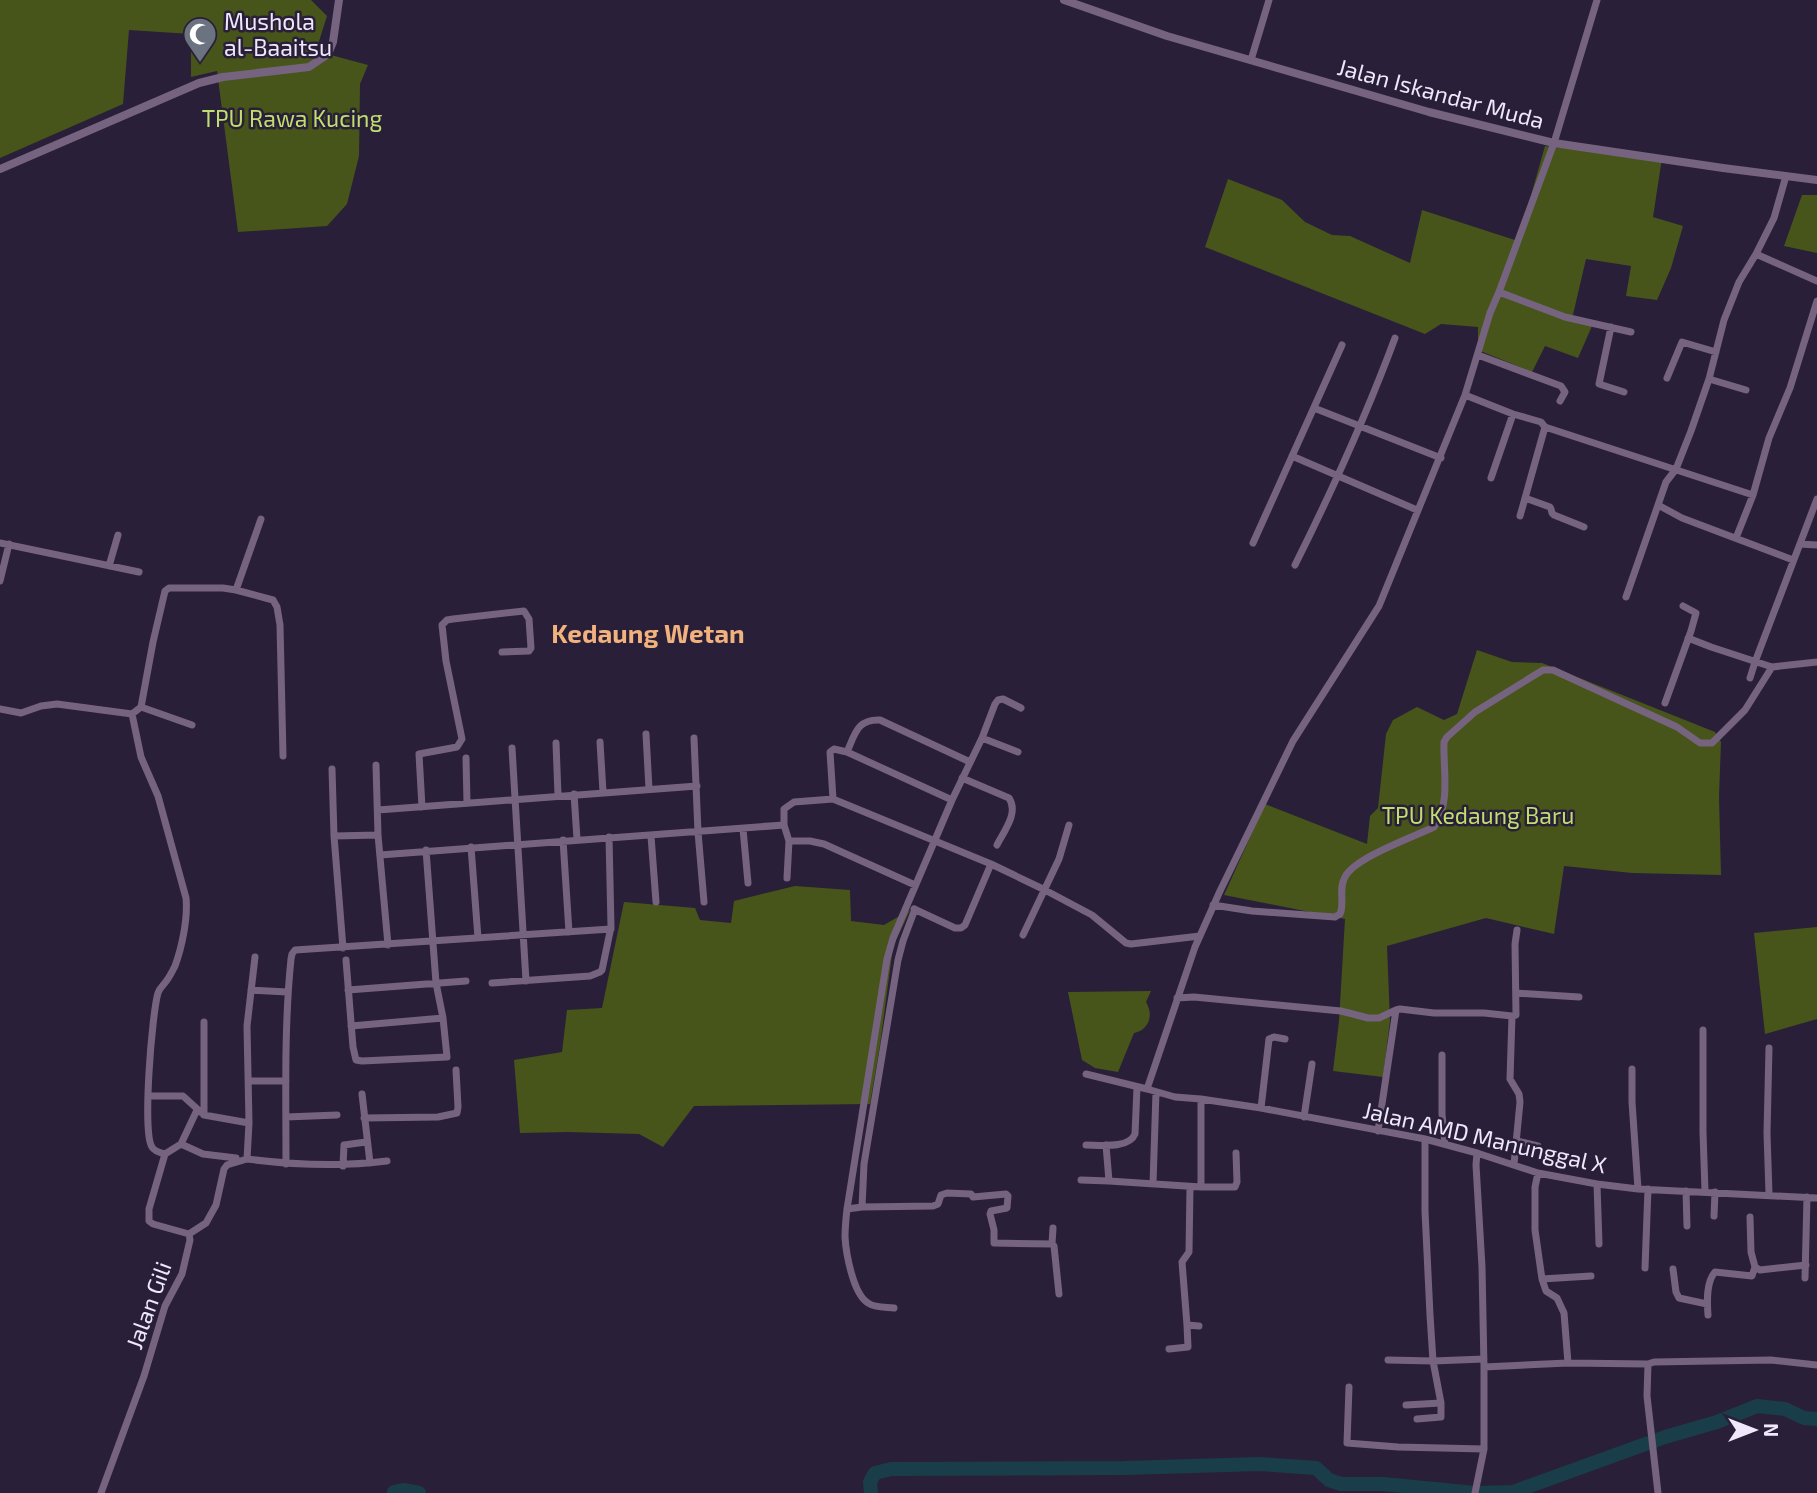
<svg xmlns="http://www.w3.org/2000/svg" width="1817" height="1493" font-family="'Exo 2',sans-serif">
<rect width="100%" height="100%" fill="#291f39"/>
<path fill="#47551a" d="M 0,0 L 311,0 L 327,16 L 316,51 L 368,65 L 360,84 L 359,156 L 347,204 L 327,226 L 238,232 L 217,71 L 191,77 L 191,34 L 129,30 L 123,104 L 0,158 Z
M 1545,146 L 1662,158 L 1653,217 L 1683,226 L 1671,268 L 1657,300 L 1626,296 L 1631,266 L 1586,259 L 1572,319 L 1592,326 L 1578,358 L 1545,346 L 1532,372 L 1478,350 L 1478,327 L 1441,324 L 1425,334 L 1205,247 L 1228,179 L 1282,200 L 1305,222 L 1332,235 L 1350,236 L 1410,263 L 1422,210 L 1518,241 Z
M 1802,195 L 1817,195 L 1817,253 L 1784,246 Z
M 1477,650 L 1512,662 L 1542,663 L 1715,732 L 1721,742 L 1719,797 L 1721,875 L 1632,873 L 1564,866 L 1554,934 L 1486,918 L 1387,946 L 1390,1021 L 1383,1077 L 1333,1071 L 1339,1021 L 1345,919 L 1224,895 L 1265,804 L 1367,844 L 1370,816 L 1378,808 L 1386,734 L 1393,720 L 1417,707 L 1444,720 L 1457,714 Z
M 795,886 L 850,890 L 851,921 L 884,925 L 910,910 L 893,947 L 880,1045 L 870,1104 L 694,1106 L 663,1147 L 639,1134 L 568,1132 L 520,1133 L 514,1060 L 562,1052 L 567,1010 L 602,1008 L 624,902 L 695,908 L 700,920 L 731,923 L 734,901 Z
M 1817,927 L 1817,1019 L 1765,1034 L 1754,933 Z
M 1151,991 L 1146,1002 C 1154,1015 1149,1030 1134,1033 L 1118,1072 L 1095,1068 L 1082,1060 L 1068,992 Z"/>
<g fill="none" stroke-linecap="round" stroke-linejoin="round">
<path stroke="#1a3e49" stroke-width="14" d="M 394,1492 L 403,1490 L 419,1493
M 871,1493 L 870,1482 L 875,1473 L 891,1469 L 1124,1468 L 1260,1464 L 1316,1468 L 1329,1480 L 1341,1484 L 1383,1484 L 1475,1493 L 1513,1492 L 1665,1437 L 1717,1422 L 1757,1406 L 1785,1409 L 1804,1418 L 1817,1419"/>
<path stroke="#766380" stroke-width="7" d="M 1251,60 L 1269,0
M 1756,254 L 1817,281
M 1499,292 L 1565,317 L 1631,332
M 1611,327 L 1599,384 L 1624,392
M 1478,355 L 1561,386 L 1565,392 L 1560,401
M 1667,378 L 1682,342 L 1716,352
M 1709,379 L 1746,390
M 1465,395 L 1513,414 L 1541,422 L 1545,427 L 1520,516
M 1314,408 L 1441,458
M 1545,427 L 1753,495 L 1769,438 L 1790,388 L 1817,301
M 1292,456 L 1417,510
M 1491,478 L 1513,414
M 1525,498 L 1550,507 L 1551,509 L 1552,513 L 1554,515 L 1584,527
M 1658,505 L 1682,518 L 1793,560
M 1736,538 L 1753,495
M 0,543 L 139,572
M 1253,543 L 1342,345
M 1800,544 L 1817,545
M 1295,565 C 1332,491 1366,416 1395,338
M 109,566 L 118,535
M 0,581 L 9,544
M 236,590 L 261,519
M 1626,597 L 1666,482 L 1676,469 L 1691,431 L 1709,379 L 1724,320 L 1739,282 L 1756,254 L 1774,218 L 1786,176
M 1688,638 L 1711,647 L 1772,667 L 1817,662
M 1750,678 L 1755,662 L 1817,499
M 1665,703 L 1691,631 L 1696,613 L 1683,606
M 141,707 L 192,725
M 0,709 L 21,713 L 41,706 L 57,704 L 132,714 L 141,707 L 153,642 L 165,591 L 169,588 L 223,588 L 236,590 L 273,600 L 277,607 L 280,625 L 283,756
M 132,714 L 141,757 L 158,796 L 186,898 C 188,918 182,947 175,966 C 173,970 170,976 167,980 C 164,985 160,987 158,993 C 152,1013 142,1133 152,1147 C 154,1151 161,1153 165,1154
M 646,734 L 649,789
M 694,738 L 698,832 L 704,902
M 982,738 L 1018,752
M 600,742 L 603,792
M 556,743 L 558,795
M 512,748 L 526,981
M 847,752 C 855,734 857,719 880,720 L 970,762
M 466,758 L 467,803
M 376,765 L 378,835 L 388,945
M 332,769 L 334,836 L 343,948
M 962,778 L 1009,798 C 1019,813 1004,831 997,845
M 574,794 L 577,839
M 833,799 L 830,752 L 834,749 L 847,752 L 952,800
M 422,807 L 419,754 L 457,747 L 462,739 L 446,661 L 442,625 L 447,620 L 453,619 L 524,611 L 529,619 L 531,648 L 529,651 L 502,652
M 378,810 L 697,786
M 743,829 L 748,883
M 334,836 L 378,835
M 651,836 L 656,902
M 563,840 L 569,932
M 789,841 L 810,841 L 824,844 L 915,885
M 471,847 L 478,938
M 380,855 L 784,825
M 787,878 L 789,841 L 784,825 L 784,809 L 794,802 L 833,799 L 991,864 L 1043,889 L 1092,915 L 1126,943 L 1131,944 L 1200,936
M 1213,905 L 1252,911 L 1335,917 L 1340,914 C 1345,903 1338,889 1345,877 C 1354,858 1413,837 1434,827 C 1451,803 1443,771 1444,742 L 1447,737 L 1475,712 L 1543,670 L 1553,670 L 1677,727 L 1700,743 L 1712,743 L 1745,710 L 1772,667
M 914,909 L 955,928 L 961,928 L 965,925 L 991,864
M 1023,935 L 1059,859 L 1069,825
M 255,957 L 247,1026 L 249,1123 L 247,1159 C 294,1165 340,1167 387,1161
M 346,960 L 353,1047 L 356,1060 L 362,1061 L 447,1057 L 443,1018 L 436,983 L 426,850
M 492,983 L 590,976 L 600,972 L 602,970 L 611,927 L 609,837
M 251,990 L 287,992
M 348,990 L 466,981
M 1516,993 L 1579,997
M 1177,998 L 1194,997 L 1341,1011 L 1368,1018 L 1379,1018 L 1396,1010 L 1400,1009 L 1434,1013 L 1484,1013 L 1512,1016
M 204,1022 L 204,1115
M 351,1026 L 443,1018
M 1703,1030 L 1703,1132 L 1705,1191
M 1769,1048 L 1767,1133 L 1769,1194
M 1442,1055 L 1442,1114 L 1445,1144
M 1632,1069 L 1632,1102 L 1638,1189
M 1086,1074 L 1147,1089 L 1195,947 L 1220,891 L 1293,741 L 1379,606 L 1465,395 L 1490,313 L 1499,292 L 1554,143 L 1597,0
M 249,1081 L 286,1081
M 1147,1089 L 1175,1097 L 1201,1099 L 1261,1108 L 1425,1139 L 1477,1153 L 1538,1173 L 1597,1184 L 1638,1189 L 1817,1198
M 362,1094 L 370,1163
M 148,1096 L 183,1096 L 204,1115 L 249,1123
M 1261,1108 L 1269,1039 L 1274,1037 L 1285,1039
M 286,1117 L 337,1115
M 1304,1117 L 1312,1064
M 364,1118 L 438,1117 L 457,1113 L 458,1107 L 456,1070
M 1378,1131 L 1396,1010
M 1517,1141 L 1538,1146
M 181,1144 L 203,1154 L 236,1158
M 1086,1145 C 1100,1145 1129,1149 1135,1134 L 1137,1087
M 165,1154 L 149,1209 L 149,1221 L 153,1224 L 189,1234
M 165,1154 L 181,1144 L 197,1110
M 286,1164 C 286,1096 284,1027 291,959 L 292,954 L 295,950 L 611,929
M 1514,1164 L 1520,1102 L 1519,1094 L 1510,1079 L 1512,1016 L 1516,1015 L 1515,944 L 1517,930
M 343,1166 L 344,1145 L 366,1142
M 1538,1173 L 1535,1187 L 1535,1230 L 1542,1279 L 1546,1291 L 1557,1298 L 1564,1313 L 1568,1363
M 1081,1180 L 1109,1181 L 1106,1145
M 1109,1181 L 1201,1187 L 1201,1099
M 1153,1184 L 1156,1092
M 1597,1184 L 1599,1244
M 1190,1187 L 1189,1252 L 1182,1262 L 1187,1325 L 1199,1326
M 1201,1187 L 1235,1187 L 1237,1182 L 1236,1153
M 1686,1191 L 1687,1226
M 862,1207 L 864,1164 L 898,960 L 903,941 L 915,909
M 847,1209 L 862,1207 L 933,1206 L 938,1204 L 941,1195 L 947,1193 L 971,1194 L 973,1197 L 1006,1194 L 1008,1196 L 1007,1208 L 991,1211 L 990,1214 L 994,1230 L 994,1243 L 1052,1244
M 1714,1216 L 1715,1192
M 1750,1217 L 1751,1252 L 1755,1267 L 1760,1270 L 1806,1265
M 1053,1228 L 1052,1244 L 1054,1246 L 1059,1294
M 189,1234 L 206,1223 L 216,1205 L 224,1169 L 227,1165 L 247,1159
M 1645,1268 L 1648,1189
M 1673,1269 L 1676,1292 L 1679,1298 L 1707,1304
M 1805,1278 L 1807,1197
M 1542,1279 L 1591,1276
M 894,1308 C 886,1307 875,1308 868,1303 C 853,1294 846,1253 845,1237 C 845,1228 846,1218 847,1209 L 887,959 L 893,938 L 952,800 L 982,738 L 995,704 L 998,700 L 1003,699 L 1021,708
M 1708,1315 C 1707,1302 1706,1282 1715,1272 L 1752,1276 L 1755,1267
M 1169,1349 L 1188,1347 L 1187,1325
M 1388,1360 L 1433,1361 L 1484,1359
M 1648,1364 L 1647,1396 L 1658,1493
M 1484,1367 L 1568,1363 L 1648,1364 L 1654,1362 L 1771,1360 L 1817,1365
M 1349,1387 L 1347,1443 L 1398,1447 L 1484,1449
M 1406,1405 L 1441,1403
M 1417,1419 L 1441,1417 L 1441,1403 L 1433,1361 L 1430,1315 L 1425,1211 L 1425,1139
M 101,1493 L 144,1376 L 165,1306 L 182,1274 L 190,1240 L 189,1234
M 1475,1493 L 1484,1449 L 1484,1367 L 1482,1267 L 1476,1165 L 1477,1153"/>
<path stroke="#766380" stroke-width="8" d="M 1064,0 L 1167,36 L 1429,112 L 1554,143 L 1723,168 L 1817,180
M 0,169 L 199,83 L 223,77 L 309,67 L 328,54 L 333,42 L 339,0"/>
</g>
<defs>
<symbol id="mosque-pin" viewBox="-11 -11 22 30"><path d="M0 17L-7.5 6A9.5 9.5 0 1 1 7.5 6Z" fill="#6b7280" stroke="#291f39"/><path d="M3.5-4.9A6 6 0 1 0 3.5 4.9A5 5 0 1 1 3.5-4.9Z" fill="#fff"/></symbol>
</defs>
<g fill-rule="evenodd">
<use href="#mosque-pin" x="181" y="15" width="38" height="52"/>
</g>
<g text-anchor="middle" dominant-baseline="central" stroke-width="5" stroke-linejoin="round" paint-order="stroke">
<g font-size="23" fill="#eee8fa" stroke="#291f39" text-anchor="start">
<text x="224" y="21">Mushola<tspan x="224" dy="26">al-Baaitsu</tspan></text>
</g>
<g font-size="23" fill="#eee8fa" stroke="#291f39">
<text transform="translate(1441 93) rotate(15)">Jalan Iskandar Muda</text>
<text transform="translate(1485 1137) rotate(13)">Jalan AMD Manunggal X</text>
<text transform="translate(148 1305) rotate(-70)">Jalan Gili</text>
</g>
<g font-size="23" fill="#bfde6e" stroke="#291f39">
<text x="292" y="118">TPU Rawa Kucing</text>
<text x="1478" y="815">TPU Kedaung Baru</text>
</g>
<g font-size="26" font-weight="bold" fill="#f1b27d" stroke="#291f39">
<text x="648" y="632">Kedaung Wetan</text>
</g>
</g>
<g transform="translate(1754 1430) rotate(90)" stroke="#291f39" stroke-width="5" paint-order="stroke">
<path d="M0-5L12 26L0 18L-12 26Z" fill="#eee8fa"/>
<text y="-10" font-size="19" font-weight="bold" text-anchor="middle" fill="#eee8fa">N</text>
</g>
</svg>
